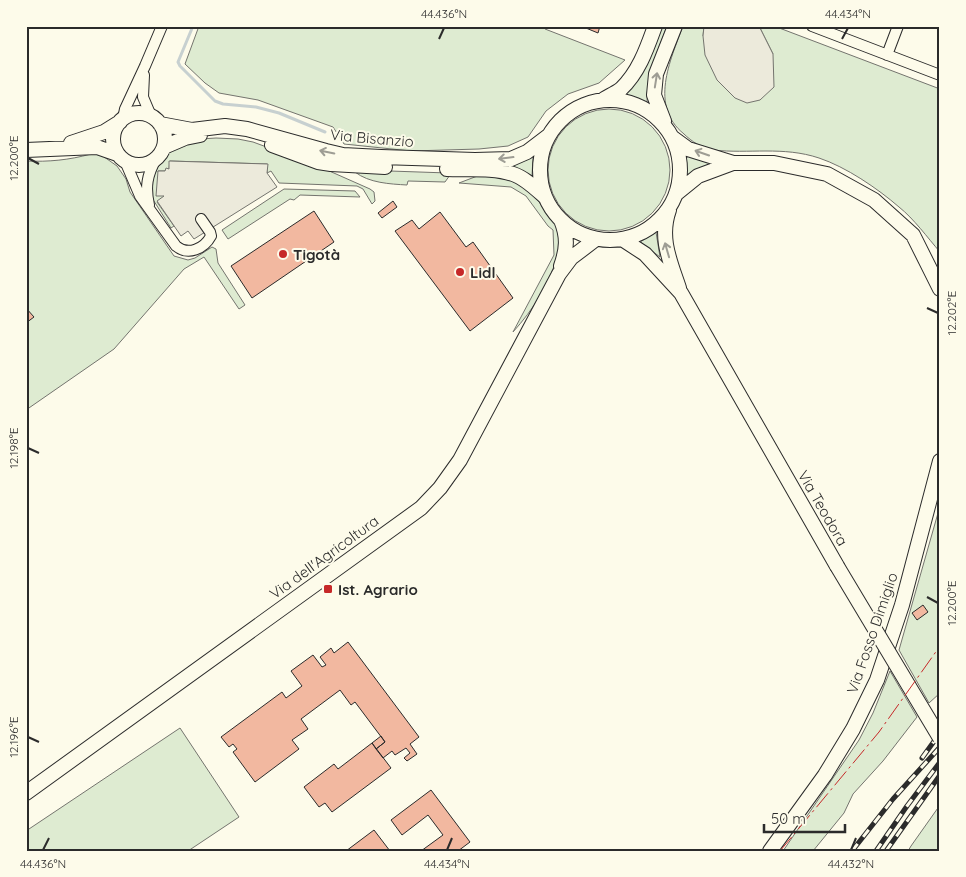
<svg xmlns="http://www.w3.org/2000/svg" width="966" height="877" font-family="Quicksand,sans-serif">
<rect width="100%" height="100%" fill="#fdfbea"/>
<path fill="#deebd1" stroke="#74746e" d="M 199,26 L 545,26 L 545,29 L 625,60 L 599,83 L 568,94 L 546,111 L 528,137 L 508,146 L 479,149 L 411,151 L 344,144 L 333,127 L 258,100 L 219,93 L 205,83 L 185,64 Z
M 661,26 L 667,26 C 657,54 646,74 647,105 L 623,94 L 639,78 Z
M 683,26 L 704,26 L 703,36 L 773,54 L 759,26 L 774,26 L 940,89 L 940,252 C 927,237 914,219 899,207 C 877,188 846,167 819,158 C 783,146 749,154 713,150 C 703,149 691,141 684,134 C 649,106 670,61 683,26 Z
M548 170a61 61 0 1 1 122 0a61 61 0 1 1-122 0Z
M 216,138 L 238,139 L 253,142 L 318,166 L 370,189 L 374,192 L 375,201 L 372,204 L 363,189 L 357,186 L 279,183 L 271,171 L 267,173 L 267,164 L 170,161 L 169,169 L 165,171 L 158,171 L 165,196 L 157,202 L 174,226 L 171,228 L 152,198 L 151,189 L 153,176 L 156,169 L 174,147 L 200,139 Z
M 682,151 L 694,158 L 714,162 L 683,181 L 685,172 Z
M 91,154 L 100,154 L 117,166 L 126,179 L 130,192 L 174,256 L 188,260 L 195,258 L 212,247 L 216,249 L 218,263 L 245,305 L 239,309 L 204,257 L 184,269 L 114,349 L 26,410 L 26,161 C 49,162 69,160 91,154 Z
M 531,156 L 533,157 L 532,176 L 510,167 L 510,164 Z
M 361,170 L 448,173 L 450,175 L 445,182 L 408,181 L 407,185 C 390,184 369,183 355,172 Z
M 480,175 C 508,175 529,185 544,209 C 550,218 560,226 561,238 C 562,242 559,248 558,253 C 551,282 533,310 513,332 L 554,255 L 553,230 L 548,226 L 526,196 L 511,187 L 459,183 Z
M 284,189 L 355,191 L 360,197 L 300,195 L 294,200 L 290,199 L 228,239 L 222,230 Z
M 656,232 L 660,257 L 640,242 Z
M 940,506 L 940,693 L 929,703 L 899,650 Z
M 890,671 L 917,717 L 883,761 L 853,794 L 844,813 L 813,851 L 783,851 L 859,740 L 873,713 Z
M 180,728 L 239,817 L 188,851 L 26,851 L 26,831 Z
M 940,805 L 940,851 L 908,851 L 911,846 Z"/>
<path fill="#eceadb" stroke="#74746e" d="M 704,26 L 759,26 L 773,54 L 774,87 L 760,100 L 747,103 L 735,98 L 717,80 L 705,55 L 703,36 Z
M 169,161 L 268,164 L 267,173 L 277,187 L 194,239 L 188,231 L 181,236 L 157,201 L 164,196 L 156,196 L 158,171 L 165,171 L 166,168 L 169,169 Z"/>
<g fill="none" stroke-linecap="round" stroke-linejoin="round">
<path stroke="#c7d0d0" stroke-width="3" d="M 193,26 L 178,62 L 180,66 L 215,101 L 223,104 L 256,107 L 279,113 L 325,132"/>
</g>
<path fill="#f2b8a0" stroke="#2b2b2b" d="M 581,26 L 600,26 L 598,33 Z
M 393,201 L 397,207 L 382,218 L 378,213 Z
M 314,211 L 334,242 L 252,298 L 231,266 Z
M 440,212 L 466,247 L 473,242 L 513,298 L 470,331 L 395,231 L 412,220 L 419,229 Z
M 26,308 L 34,317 L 26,323 Z
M 923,605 L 928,612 L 917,620 L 912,613 Z
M 348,642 L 419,737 L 410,744 L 417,754 L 407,761 L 404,758 L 410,753 L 406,748 L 395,755 L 392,751 L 383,758 L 376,749 L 385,742 L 355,702 L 351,705 L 340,690 L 301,719 L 308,729 L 292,740 L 299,749 L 255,782 L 233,752 L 237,749 L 233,744 L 229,747 L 221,737 L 282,692 L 286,698 L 302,686 L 291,671 L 313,655 L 322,667 L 326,665 L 320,657 L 331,648 L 334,653 Z
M 381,736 L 385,742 L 376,749 L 372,743 Z
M 372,743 L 391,768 L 332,812 L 325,803 L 319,807 L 304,787 L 334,764 L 338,769 Z
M 431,790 L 470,842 L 458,851 L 421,851 L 443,835 L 428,815 L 402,835 L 391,820 Z
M 374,830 L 390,851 L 346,851 Z"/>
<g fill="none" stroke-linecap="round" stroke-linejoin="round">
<defs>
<path id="street" d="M 812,26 L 940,75
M 887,55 L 898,26
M 144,75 L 143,97 L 151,116
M 123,119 L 125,109 L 145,66 L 162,26
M 125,161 L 140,196 L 176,246 C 188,256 204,249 211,236 L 210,232 L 201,219
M 149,205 C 145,187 147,175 156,159"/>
<path id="secondary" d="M 604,99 C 609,96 616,93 621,89 C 639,72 647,48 655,26
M540 170a70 70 0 1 1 140 0a70 70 0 1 1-140 0Z
M113 139a26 26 0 1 1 52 0a26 26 0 1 1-52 0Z
M 664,121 L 654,95 L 656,74 L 675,26
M 160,124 L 192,130 L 225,126 L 247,129 L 326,151 L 343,155 L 381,157 L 475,160 L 511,159 L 527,152 L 548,136
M 673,138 L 688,149 L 733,163 L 774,163 L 827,174 L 874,200 L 913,235 L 940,289
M 71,143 L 104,132 L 120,122
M 272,145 L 318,162 L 331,164 L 385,167
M 164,147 L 185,138 L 200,135
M 26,150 L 97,147 L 117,154
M 447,169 C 468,170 492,167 513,174 C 525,178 535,188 545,197
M 677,193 L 698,176 L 733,163
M 669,210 C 659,238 670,261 679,288
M 561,220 C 568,237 567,249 561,266
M 622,239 L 645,254 L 681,293 L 837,566
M 26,793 L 421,508 L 440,488 L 460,460 L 559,274 L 571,258 L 596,239
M 770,851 L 825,775 L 853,729 L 877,680 L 902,605 L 940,461"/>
</defs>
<use href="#street" stroke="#2b2b2b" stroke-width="12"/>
<use href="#secondary" stroke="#2b2b2b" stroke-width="16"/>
<use href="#street" stroke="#fdfbea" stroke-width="10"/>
<use href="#secondary" stroke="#fdfbea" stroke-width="14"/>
<defs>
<path id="rail" d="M 922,758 L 940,733
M 852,851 L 893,799 L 940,747
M 876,851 L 907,806 L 940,762
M 886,851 L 940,775"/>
</defs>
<use href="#rail" stroke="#2b2b2b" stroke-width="5"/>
<use href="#rail" stroke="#fdfbea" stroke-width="3" stroke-dasharray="9" stroke-linecap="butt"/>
<defs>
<path id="secondary-bridge" d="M 837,566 L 940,738"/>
</defs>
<use href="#secondary-bridge" stroke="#2b2b2b" stroke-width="16" stroke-linecap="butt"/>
<use href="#secondary-bridge" stroke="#fdfbea" stroke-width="14"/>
<path stroke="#c62828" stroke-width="1" stroke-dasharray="18 4 2.5 4" stroke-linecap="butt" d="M 780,851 L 879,732 L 940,646"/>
</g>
<defs><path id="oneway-shaft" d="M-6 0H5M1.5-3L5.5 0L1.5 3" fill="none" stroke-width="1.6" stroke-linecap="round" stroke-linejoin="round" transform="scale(1.25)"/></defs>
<g stroke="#9e9d94">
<use href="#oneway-shaft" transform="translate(656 80) rotate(-81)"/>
<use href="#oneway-shaft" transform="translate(327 152) rotate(-168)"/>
<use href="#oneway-shaft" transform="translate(702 153) rotate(-161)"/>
<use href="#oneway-shaft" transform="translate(506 158) rotate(173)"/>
<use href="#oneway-shaft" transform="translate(667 250) rotate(-106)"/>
</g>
<path fill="none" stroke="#2b2b2b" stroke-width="2" d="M 439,39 L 444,28M 842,39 L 848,28M 28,158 L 39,164M 927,308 L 938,313M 28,448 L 39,453M 927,597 L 938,603M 28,737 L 39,742M 43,850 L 49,838M 447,850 L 452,838M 851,850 L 856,838"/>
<g fill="#c62828" stroke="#fdfbea" stroke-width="2">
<circle cx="283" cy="254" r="5"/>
<circle cx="460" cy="272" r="5"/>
<rect x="323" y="584" width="10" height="10" rx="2.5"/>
</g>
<g text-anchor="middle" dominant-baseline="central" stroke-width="4" stroke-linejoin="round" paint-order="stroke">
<g font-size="15" fill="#2b2b2b" stroke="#fdfbea">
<text transform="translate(372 138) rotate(5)">Via Bisanzio</text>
<text transform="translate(823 508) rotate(60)">Via Teodora</text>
<text transform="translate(324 557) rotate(-36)">Via dell'Agricoltura</text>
<text transform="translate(872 633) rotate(-71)">Via Fosso Dimiglio</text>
</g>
<g font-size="15" font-weight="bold" fill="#2b2b2b" stroke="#fdfbea" text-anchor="start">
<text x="293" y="254">Tigotà</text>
<text x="470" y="272">Lidl</text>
<text x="338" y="589">Ist. Agrario</text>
</g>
</g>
<rect width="966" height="877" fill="none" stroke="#fdfbea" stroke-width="55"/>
<path d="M764 824v8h81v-8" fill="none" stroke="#2b2b2b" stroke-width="2.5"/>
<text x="771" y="824" font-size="15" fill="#2b2b2b" stroke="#fdfbea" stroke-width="4" paint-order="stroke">50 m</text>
<rect x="28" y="28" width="910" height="822" fill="none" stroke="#2b2b2b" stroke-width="2"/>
<g font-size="12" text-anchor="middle" fill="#2b2b2b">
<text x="444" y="18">44.436°N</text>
<text x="848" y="18">44.434°N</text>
<text transform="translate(14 158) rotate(-90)" y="4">12.200°E</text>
<text transform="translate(952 313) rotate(-90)" y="4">12.202°E</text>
<text transform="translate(14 448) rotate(-90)" y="4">12.198°E</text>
<text transform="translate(952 603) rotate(-90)" y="4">12.200°E</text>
<text transform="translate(14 737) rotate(-90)" y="4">12.196°E</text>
<text x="43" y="868">44.436°N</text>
<text x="447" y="868">44.434°N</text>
<text x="851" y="868">44.432°N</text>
</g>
</svg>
